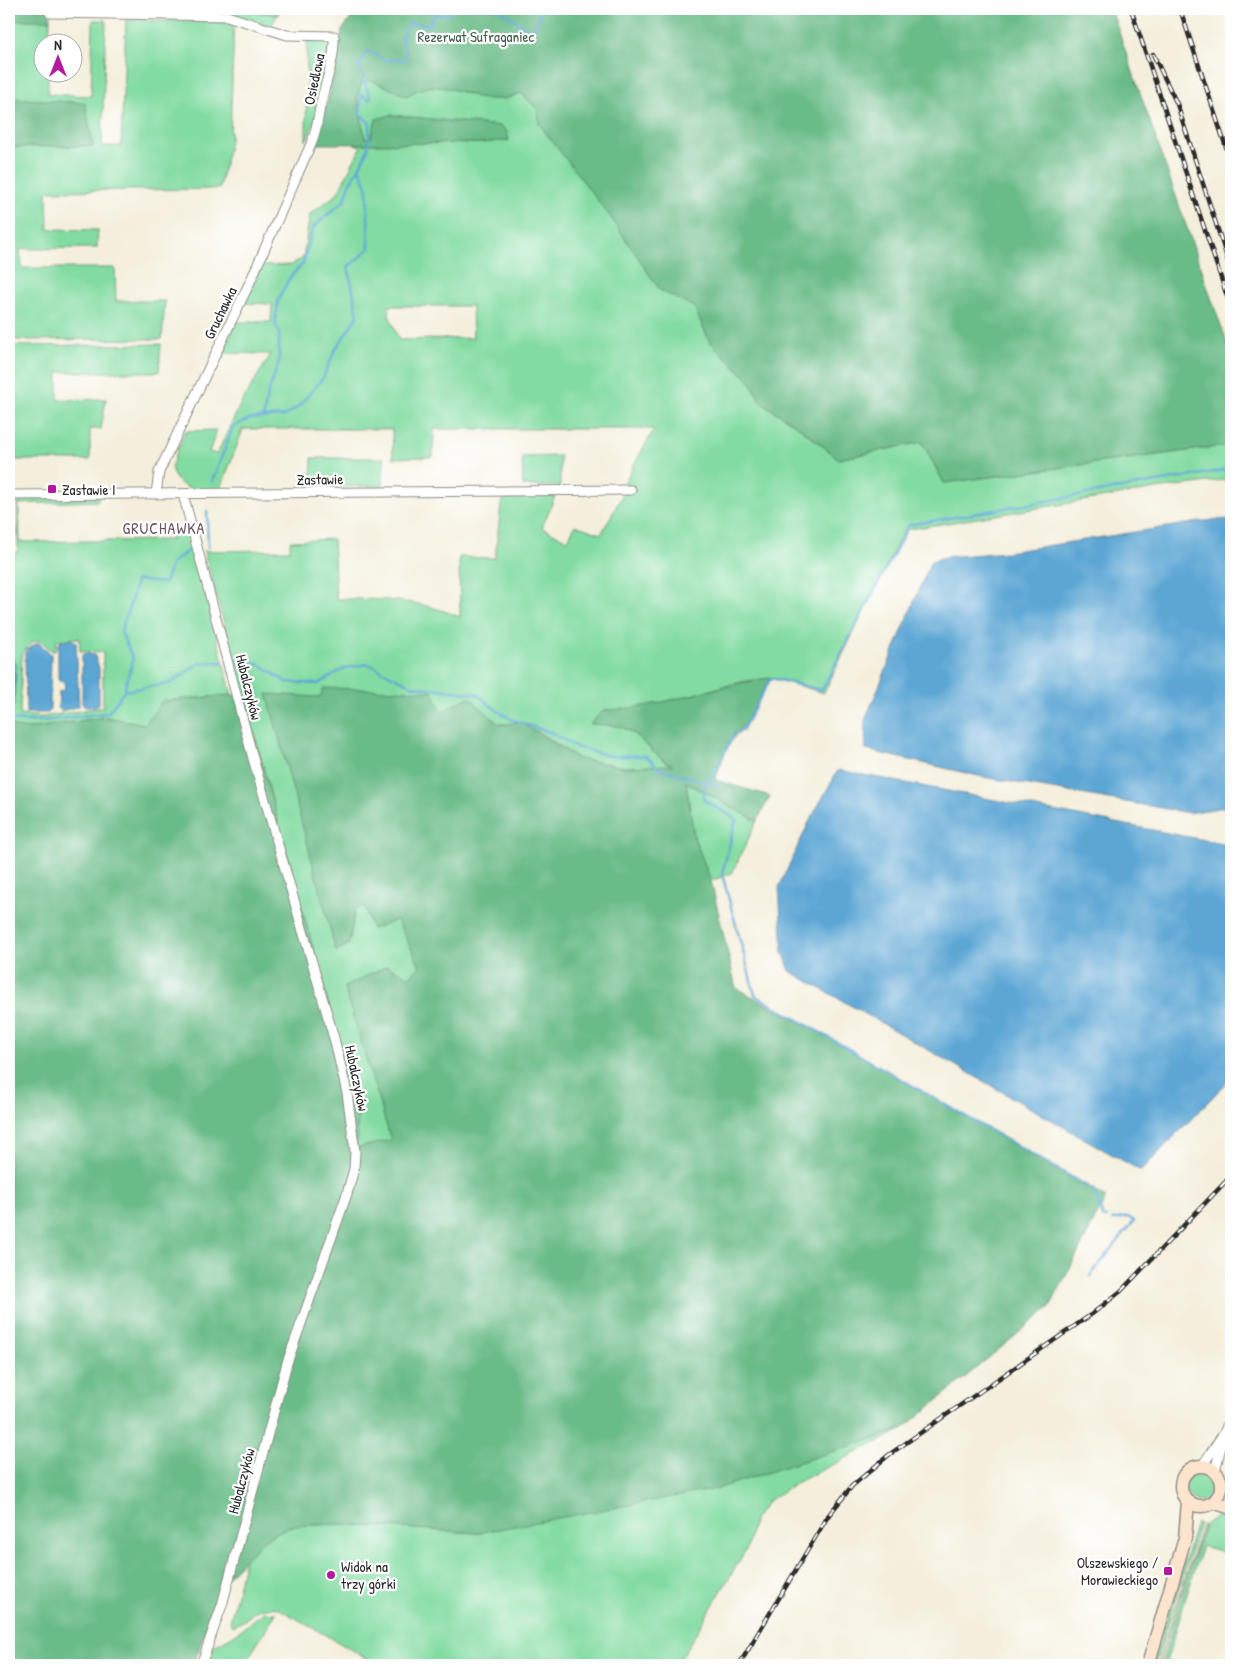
<svg xmlns="http://www.w3.org/2000/svg" width="1240" height="1674" font-family="'Patrick Hand',sans-serif">
<rect width="100%" height="100%" fill="#fff"/>
<filter id="ink" filterUnits="userSpaceOnUse"><feTurbulence type="fractalNoise" baseFrequency=".02" numOctaves="2"/><feDisplacementMap in="SourceGraphic" scale="10" xChannelSelector="R" yChannelSelector="G"/><feConvolveMatrix kernelMatrix="1 2 1 2 8 2 1 2 1" color-interpolation-filters="sRGB"/></filter>
<filter id="wash" filterUnits="userSpaceOnUse"><feTurbulence type="fractalNoise" baseFrequency=".0096" numOctaves="4" result="noise"/><feDisplacementMap in="SourceGraphic" scale="20" xChannelSelector="R" yChannelSelector="G"/><feGaussianBlur stdDeviation="1.12" result="paint"/><feColorMatrix in="noise" values="0 0 0 0 0 0 0 0 0 0 0 0 0 0 0 0 0 1.4 0 .05"/><feComposite in="paint" operator="in"/></filter>
<g filter="url(#wash)">
<rect width="100%" height="100%" fill="#f4efdc"/>
<path fill="#82dba1" stroke="#568366" fill-rule="evenodd" d="M 211,9 L 281,9 L 271,26 L 211,12 Z
M 9,20 L 50,20 L 49,42 L 42,42 L 42,72 L 48,73 L 48,94 L 91,96 L 93,20 L 106,20 L 102,146 L 121,146 L 126,20 L 234,22 L 230,141 L 219,189 L 47,191 L 48,229 L 98,230 L 97,248 L 20,249 L 22,268 L 115,268 L 116,301 L 165,301 L 162,339 L 9,340 L 9,147 L 93,146 L 85,103 L 9,98 Z
M 322,40 L 332,44 L 315,121 L 306,141 L 307,41 Z
M 364,76 L 407,96 L 419,88 L 434,86 L 506,99 L 521,93 L 539,110 L 660,290 L 694,307 L 710,342 L 751,382 L 761,402 L 800,428 L 839,459 L 922,442 L 944,483 L 1231,445 L 1231,479 L 1156,489 L 904,530 L 824,693 L 771,678 L 745,681 L 632,710 L 604,710 L 591,724 C 601,725 617,724 626,729 C 644,739 655,758 673,766 L 625,767 L 579,759 L 537,731 L 442,711 L 272,694 L 336,951 L 349,944 L 355,908 L 364,906 L 397,919 L 420,966 L 410,977 L 344,987 L 391,1140 L 267,1538 L 290,1526 L 339,1524 L 477,1533 L 904,1429 L 794,1484 L 768,1501 L 754,1519 L 747,1548 L 677,1665 L 378,1665 L 278,1608 C 249,1605 255,1619 232,1626 L 230,1622 L 245,1559 L 220,1584 L 354,1166 L 358,1113 L 204,551 L 290,550 L 290,541 L 333,539 L 336,599 C 382,599 417,599 460,617 L 459,557 L 495,558 L 502,496 L 556,494 L 542,528 L 568,540 L 575,525 L 601,534 L 623,494 L 631,490 L 634,485 L 623,485 L 654,429 L 434,429 L 433,457 L 393,458 L 392,429 L 243,429 L 220,491 C 199,490 176,492 171,467 L 185,431 L 217,430 L 209,452 L 217,454 L 241,403 L 271,354 L 222,353 L 236,322 L 271,322 L 272,304 L 243,303 L 262,266 L 290,265 L 303,258 L 310,214 L 337,194 L 361,147 L 355,144 L 483,143 L 509,140 L 499,126 L 391,115 L 371,134 L 371,138 L 365,138 L 357,97 ZM 389,306 L 472,306 L 473,338 L 399,340 L 389,315 Z
M 161,344 L 159,372 L 58,372 L 58,400 L 106,399 L 101,429 L 90,429 L 90,460 L 9,460 L 9,346 Z
M 560,456 L 560,486 L 523,486 L 522,457 Z
M 312,458 L 384,458 L 383,486 L 311,487 Z
M 99,497 L 97,501 L 19,504 L 20,542 L 172,540 L 170,534 L 190,535 L 232,695 L 162,701 L 145,724 L 106,717 L 28,729 L 9,726 L 9,552 L 18,552 L 17,498 ZM 79,638 L 80,651 L 103,652 L 103,707 L 42,717 L 20,715 L 22,653 L 34,641 L 41,641 L 52,651 L 55,651 L 57,640 Z
M 686,782 L 757,821 L 732,873 L 711,881 L 694,837 Z
M1185 1486a16 16 0 1 1 32 0a16 16 0 1 1-32 0Z
M 1218,1516 L 1231,1521 L 1231,1554 L 1202,1546 L 1165,1665 L 1161,1665 L 1205,1524 Z
M 1196,1523 L 1199,1524 L 1155,1665 L 1152,1665 Z
M 1202,1524 L 1203,1526 L 1158,1665 Z
M 264,1612 L 276,1613 L 244,1665 L 206,1665 L 214,1646 L 234,1635 Z"/>
<path fill="#69bb87" stroke="#4a7359" d="M 9,9 L 50,9 L 50,20 L 9,20 Z
M 229,9 L 281,9 L 277,15 Z
M 358,9 L 1111,9 L 1231,355 L 1231,445 L 944,483 L 922,442 L 839,459 L 800,428 L 761,402 L 751,382 L 710,342 L 694,307 L 660,290 L 609,215 L 539,124 L 538,110 L 521,93 C 511,97 502,100 490,99 C 459,96 438,75 407,96 L 364,77 L 357,97 L 365,138 L 371,138 L 376,119 L 391,115 L 500,126 L 506,130 L 509,140 L 483,143 L 314,144 L 330,92 L 342,30 Z
M 9,98 L 85,103 L 93,146 L 9,147 Z
M 770,678 L 747,723 L 735,733 L 727,747 L 715,780 L 770,796 L 757,821 L 686,782 L 694,837 L 711,881 L 736,988 L 813,1029 L 1106,1198 L 1050,1307 L 903,1429 L 716,1489 L 477,1533 L 340,1524 L 290,1526 L 267,1538 L 220,1584 L 194,1665 L 9,1665 L 9,726 L 28,729 L 106,717 L 145,724 L 162,701 L 243,694 L 358,1113 L 356,1148 L 391,1140 L 344,987 L 387,966 L 410,977 L 420,966 L 397,920 L 372,929 L 364,906 L 355,909 L 349,944 L 336,951 L 267,694 L 320,697 L 324,688 L 432,691 L 442,711 L 469,697 L 500,725 L 520,722 L 579,759 L 625,767 L 672,765 C 654,757 644,737 626,729 C 616,724 601,725 590,724 L 604,710 C 660,709 714,685 770,678 Z"/>
<path fill="#5ca6d4" stroke="#446880" d="M 1231,519 L 1231,806 L 1189,813 L 983,777 L 866,750 L 865,720 L 931,561 L 945,557 L 1007,552 L 1212,520 Z
M 70,639 L 76,642 L 79,706 L 62,711 L 58,708 L 59,691 L 64,690 L 65,684 L 58,679 L 58,645 L 60,642 Z
M 39,643 L 51,654 L 50,710 L 48,713 L 26,713 L 25,652 L 35,644 Z
M 84,653 L 95,655 L 99,668 L 99,703 L 97,706 L 85,707 L 82,704 L 82,655 Z
M 9,658 L 16,664 L 14,704 L 9,701 Z
M 838,770 L 1231,845 L 1231,1078 L 1141,1171 L 790,971 L 783,952 L 779,887 L 809,822 Z"/>
<g fill="none" stroke-linecap="round" stroke-linejoin="round">
<path stroke="#5ca6d4" stroke-width="2.5" d="M 499,9 L 528,29 L 536,27 L 538,16 L 543,9
M 263,417 L 268,393 L 279,362 L 279,332 L 275,324 L 278,300 L 290,277 L 303,264 L 313,227 L 345,200 L 350,183 L 359,168
M 212,482 L 233,427 L 249,419 L 284,416 L 298,407 L 323,378 L 335,350 L 358,315 L 348,267 L 369,249 L 367,186 L 359,168 L 368,149 L 370,123 L 360,114 L 361,94 L 369,100 L 371,97 L 364,83 L 368,81 L 361,73 L 359,65 L 368,51 L 385,60 L 406,59 L 406,51 L 401,39 L 409,23 L 430,25 L 432,17 L 438,14 L 450,14 L 452,9
M 207,511 L 208,547
M 236,661 L 259,664 L 286,682 L 318,684 L 345,668 L 368,664 L 413,686 L 477,694 L 495,709 L 513,720 L 552,733 L 576,747 L 609,756 L 646,756 L 660,769 L 719,786
M 124,691 L 171,683 L 200,663 L 223,662
M 752,712 L 771,678 L 822,690 L 909,525 L 1231,469
M 9,720 C 42,724 75,716 108,713 L 124,691 L 133,659 L 121,632 C 126,612 134,600 136,580 L 165,583 L 172,563 L 189,550
M 704,782 L 704,800 L 736,819 L 722,874 L 755,995 L 1094,1190 L 1103,1217 L 1107,1218
M 709,782 L 733,737 L 743,729 L 751,714
M 1090,1276 L 1134,1221 L 1128,1217 L 1112,1220"/>
</g>
</g>
<g filter="url(#ink)">
<g fill="none" stroke-linecap="round" stroke-linejoin="round">
<defs>
<path id="street" d="M 50,13 L 227,16 L 287,35 L 334,36 C 335,59 327,77 322,98 C 318,115 318,127 311,144 L 250,282 L 159,472 L 156,494
M 183,494 L 254,762 L 334,1038 L 347,1093 L 355,1151 L 354,1169 L 347,1194 L 287,1363 L 222,1605 L 201,1665
M 9,495 L 631,490
M 1202,1466 L 1224,1433 L 1231,1417
M 1215,1471 L 1224,1435"/>
<path id="secondary" d="M1181 1486a20 20 0 1 1 40 0a20 20 0 1 1-40 0Z
M 1213,1502 L 1231,1508
M 1148,1665 L 1185,1538 L 1188,1502"/>
</defs>
<use href="#street" stroke="#908d84" stroke-width="11"/>
<use href="#secondary" stroke="#908d84" stroke-width="15"/>
<use href="#street" stroke="#fff" stroke-width="9"/>
<use href="#secondary" stroke="#fce5cf" stroke-width="12"/>
<defs>
<path id="rail" d="M 1131,9 L 1231,308
M 1180,9 L 1231,162
M 1153,54 L 1177,104 L 1231,270
M 739,1665 L 828,1516 L 852,1486 L 890,1454 L 1092,1314 L 1121,1291 L 1231,1176"/>
</defs>
<use href="#rail" stroke="#2b2b2b" stroke-width="4.5"/>
<use href="#rail" stroke="#fff" stroke-width="2.5" stroke-dasharray="8" stroke-linecap="butt"/>
</g>
</g>
<g fill="#b5179e" stroke="#fff" stroke-width="2">
<rect x="47" y="484" width="10" height="10" rx="2.5"/>
<rect x="1163" y="1566" width="10" height="10" rx="2.5"/>
<circle cx="331" cy="1575" r="5"/>
</g>
<g text-anchor="middle" dominant-baseline="central" stroke-width="4.5" stroke-linejoin="round" paint-order="stroke">
<g font-size="15" fill="#45604e" stroke="#fff">
<text x="476" y="36">Rezerwat Sufraganiec</text>
</g>
<g font-size="15" fill="#2b2b2b" stroke="#fff">
<text transform="translate(314 79) rotate(-78)">Osiedlowa</text>
<text transform="translate(220 313) rotate(-64)">Gruchawka</text>
<text transform="translate(320 479) rotate(-1)">Zastawie</text>
<text transform="translate(249 687) rotate(76)">Hubalczyków</text>
<text transform="translate(357 1078) rotate(78)">Hubalczyków</text>
<text transform="translate(241 1481) rotate(-75)">Hubalczyków</text>
</g>
<g font-size="15" fill="#2b2b2b" stroke="#fff" text-anchor="start">
<text x="62" y="489">Zastawie I</text>
<text x="1158" y="1562" text-anchor="end">Olszewskiego /<tspan x="1158" dy="17">Morawieckiego</tspan></text>
<text x="341" y="1566">Widok na<tspan x="341" dy="17">trzy górki</tspan></text>
</g>
<g font-size="16" letter-spacing="1" fill="#6d5363" stroke="#fff">
<text x="164" y="528">GRUCHAWKA</text>
</g>
</g>
<rect width="1240" height="1674" fill="none" stroke="#fff" stroke-width="30"/>
<g transform="translate(58 58)"><circle r="24" fill="#ffffff" stroke="#aaaaaa"/>
<path d="M0-4L9 19L0 12L-9 19Z" fill="#b5179e"/>
<text y="-8" font-size="14" font-weight="bold" text-anchor="middle" fill="#2b2b2b">N</text>
</g>
</svg>
